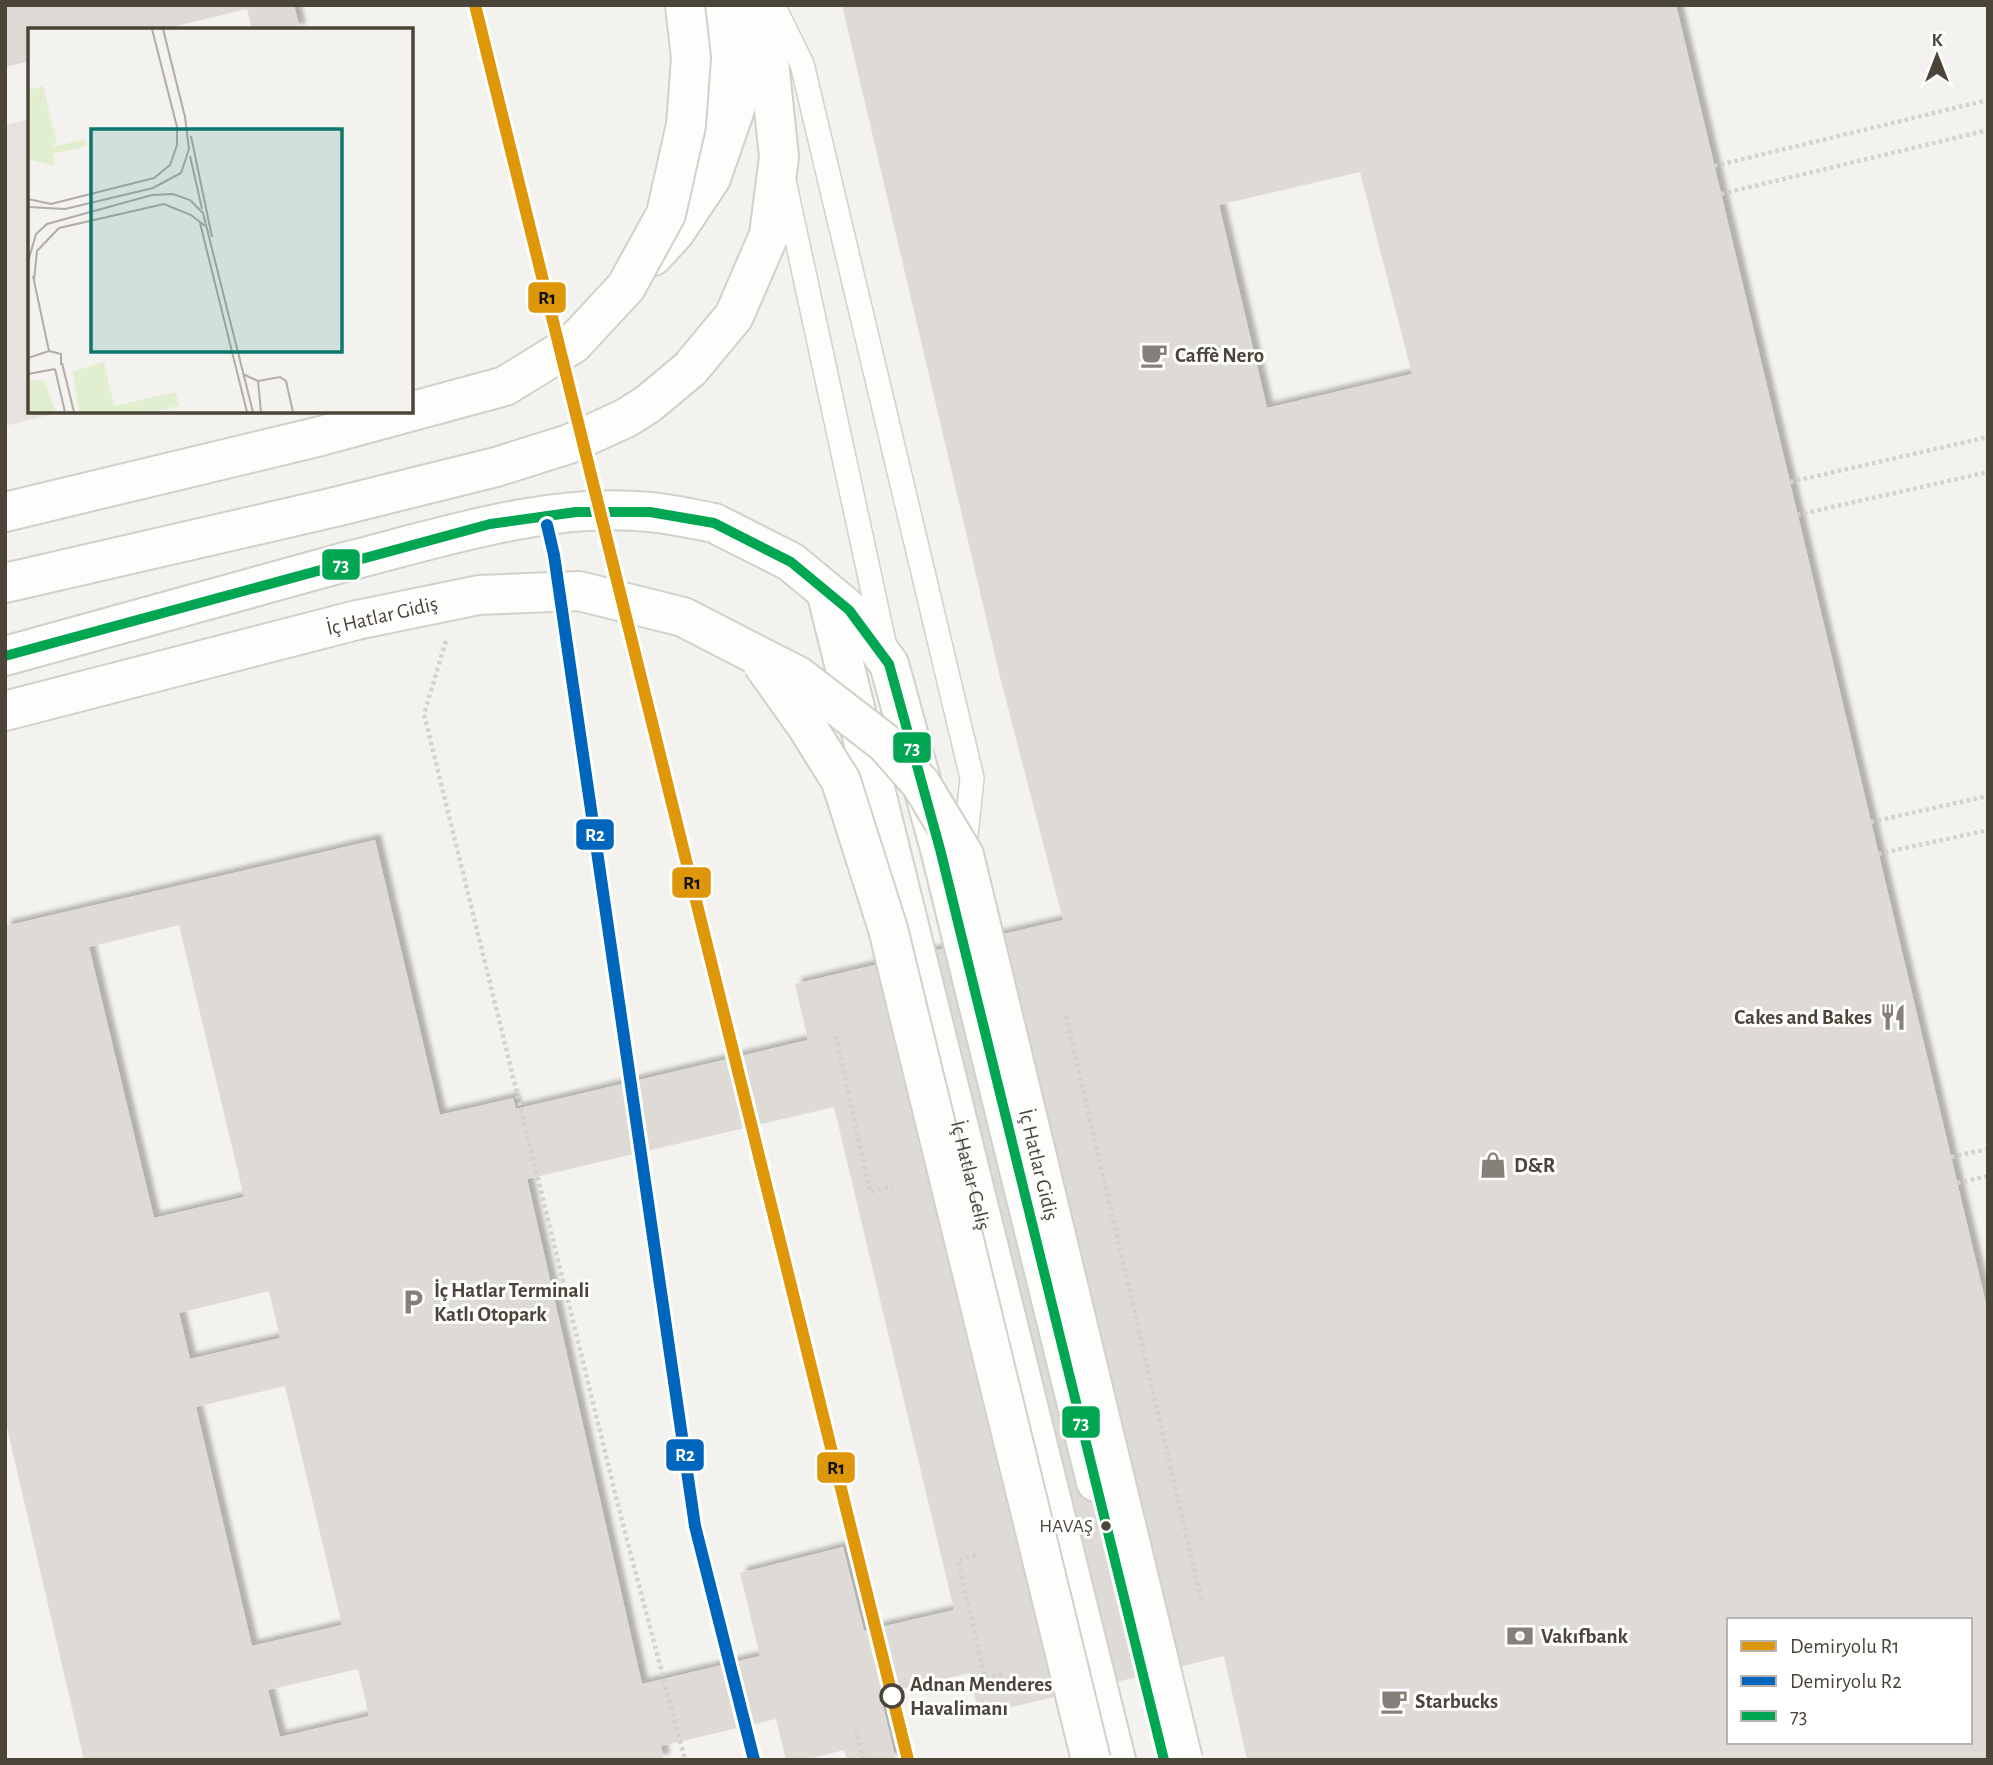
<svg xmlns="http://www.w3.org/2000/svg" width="1993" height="1765" font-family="'Alegreya Sans',sans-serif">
<defs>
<filter id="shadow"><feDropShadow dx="6" dy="-6" stdDeviation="2" flood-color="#0004"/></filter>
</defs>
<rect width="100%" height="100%" fill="#f4f2ee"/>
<path fill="#e6e3df" d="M 30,119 L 30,411 L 65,411 L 5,426 L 5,125 Z"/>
<path fill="#dedbd6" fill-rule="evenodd" filter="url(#shadow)" d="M 5,5 L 294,5 L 300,30 L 252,30 L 247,9 L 160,30 L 30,30 L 30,61 L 5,67 Z
M 842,5 L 1676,5 L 1988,1312 L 1988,1760 L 1247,1760 L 1224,1656 L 979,1715 L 969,1673 L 880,1694 L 896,1760 L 847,1760 L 844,1750 L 804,1760 L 786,1760 L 776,1719 L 661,1746 L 664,1760 L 84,1760 L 5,1419 L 5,926 L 375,840 L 440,1115 L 513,1098 L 516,1109 L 808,1040 L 795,984 L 1063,920 L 1000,677 ZM 1360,172 L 1412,374 L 1267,408 L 1219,205 ZM 179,925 L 244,1197 L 154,1218 L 89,947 ZM 834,1107 L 954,1610 L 864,1631 L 843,1547 L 740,1573 L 760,1656 L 642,1684 L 527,1179 ZM 269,1291 L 280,1338 L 190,1359 L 179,1313 ZM 285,1386 L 342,1625 L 252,1646 L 196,1407 ZM 1729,1620 L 1970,1620 L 1970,1742 L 1729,1742 ZM 358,1669 L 369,1716 L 280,1737 L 268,1690 Z"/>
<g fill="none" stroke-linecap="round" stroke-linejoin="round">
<defs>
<path id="service" d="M 773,5 L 802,64 L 972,778 L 964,855
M 785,185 L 885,647"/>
<g id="tertiary">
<path d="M 707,116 L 715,73 L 715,5"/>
<path d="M 653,256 L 675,232 L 711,178 L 736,106 L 747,35 L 747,15"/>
<path d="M 690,369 L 734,316 L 769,235 L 779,157 L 763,5"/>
<path d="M 5,512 L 321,436"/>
<path d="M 714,523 L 791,562 L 849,610 L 889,664 L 940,849 L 1096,1482"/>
<path d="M 5,583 L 335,507"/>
<path id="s1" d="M 826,591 L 1116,1760"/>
<path d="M 5,656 L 345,562"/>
<path d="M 5,711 L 357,620"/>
</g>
</defs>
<use href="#service" stroke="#d2d0cb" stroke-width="26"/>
<use href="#tertiary" stroke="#d2d0cb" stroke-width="42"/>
<path stroke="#d3d2cc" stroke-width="4.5" stroke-dasharray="3.5 3.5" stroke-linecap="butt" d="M 1714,166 L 1988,100
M 1721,194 L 1988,130
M 1790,482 L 1988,437
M 1797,515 L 1988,472
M 446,641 L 424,714 L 621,1517 L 685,1760
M 1871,822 L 1988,796
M 1878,854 L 1988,830
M 1066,1016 L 1202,1603
M 836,1036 L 870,1192 L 893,1186
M 1951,1157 L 1988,1149
M 1957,1183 L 1988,1176
M 976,1555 L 958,1560 L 985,1678 L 1003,1674
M 856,1729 L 863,1760"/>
<use href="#service" stroke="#fdfdfc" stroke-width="23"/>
<use href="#tertiary" stroke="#fdfdfc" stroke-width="38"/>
<defs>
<g id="tertiary-bridge">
<path d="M 321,436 L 505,386 L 573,344 L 626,287 L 666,214 L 686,125 L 691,58 L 685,5"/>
<path d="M 335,507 L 496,467 L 569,444 L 626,418 L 648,404 L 690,369"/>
<path d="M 345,562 C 444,537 547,502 650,512 C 671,514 693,519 714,523"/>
<path id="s2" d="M 357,620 L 479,595 L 579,591 L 683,617 L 798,676 L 885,743 L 921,784 L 964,855 L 1183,1760"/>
<path d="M 762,663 L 806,725 L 841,781 L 888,929 L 1091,1760"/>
</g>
</defs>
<use href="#tertiary-bridge" stroke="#d2d0cb" stroke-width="42" stroke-linecap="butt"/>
<use href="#tertiary-bridge" stroke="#fdfdfc" stroke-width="38"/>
<defs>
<path id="bus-1" d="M 5,656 L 490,524 L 576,512 L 650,512 L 714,523 L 791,562 L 849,610 L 889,664 L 940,849 L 1164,1760"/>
</defs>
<use href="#bus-1" stroke="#fff" stroke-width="16"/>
<use href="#bus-1" stroke="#00a651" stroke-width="10"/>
<defs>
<path id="rail-1" d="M 475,5 L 908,1760"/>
<path id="rail-2" d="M 547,525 L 554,555 L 695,1526 L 754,1760"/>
</defs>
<use href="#rail-1" stroke="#fff" stroke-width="18"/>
<use href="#rail-2" stroke="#fff" stroke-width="18"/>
<use href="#rail-1" stroke="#dd9709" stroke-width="12"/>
<use href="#rail-2" stroke="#0065bd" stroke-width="12"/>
</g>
<defs>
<symbol id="cafe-bare" viewBox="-9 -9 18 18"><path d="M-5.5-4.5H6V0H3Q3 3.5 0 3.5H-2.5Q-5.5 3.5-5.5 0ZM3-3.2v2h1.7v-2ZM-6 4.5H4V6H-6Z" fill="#868178" stroke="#fff" stroke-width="2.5" paint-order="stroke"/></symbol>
<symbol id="restaurant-bare" viewBox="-9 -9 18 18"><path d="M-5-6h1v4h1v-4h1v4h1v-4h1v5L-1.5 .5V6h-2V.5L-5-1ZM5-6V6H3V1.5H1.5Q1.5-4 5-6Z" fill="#868178" stroke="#fff" stroke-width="2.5" paint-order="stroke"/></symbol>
<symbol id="shop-bare" viewBox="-9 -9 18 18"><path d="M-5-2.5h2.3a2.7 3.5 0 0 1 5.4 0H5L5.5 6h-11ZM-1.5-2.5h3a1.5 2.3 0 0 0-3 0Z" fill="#868178" stroke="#fff" stroke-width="2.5" paint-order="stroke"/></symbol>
<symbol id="parking-bare" viewBox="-9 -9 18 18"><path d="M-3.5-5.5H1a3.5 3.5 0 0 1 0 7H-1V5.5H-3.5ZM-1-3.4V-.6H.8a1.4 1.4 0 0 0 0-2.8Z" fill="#868178" stroke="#fff" stroke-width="2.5" paint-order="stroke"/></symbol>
<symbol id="bank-bare" viewBox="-9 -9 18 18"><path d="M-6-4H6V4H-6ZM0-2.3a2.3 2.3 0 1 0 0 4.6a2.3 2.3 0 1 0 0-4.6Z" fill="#868178" stroke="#fff" stroke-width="2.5" paint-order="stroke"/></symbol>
</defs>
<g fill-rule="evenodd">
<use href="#cafe-bare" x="1135" y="336" width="38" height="38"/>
<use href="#restaurant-bare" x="1874" y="998" width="38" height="38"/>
<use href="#shop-bare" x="1474" y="1146" width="38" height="38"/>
<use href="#parking-bare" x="394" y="1283" width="38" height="38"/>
<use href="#bank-bare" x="1501" y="1617" width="38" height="38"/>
<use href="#cafe-bare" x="1375" y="1682" width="38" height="38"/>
</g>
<circle fill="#4b4439" stroke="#fff" stroke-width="2.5" cx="1106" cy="1526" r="6"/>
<circle fill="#fff" stroke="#4b4439" stroke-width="3.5" cx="892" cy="1696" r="11"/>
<g text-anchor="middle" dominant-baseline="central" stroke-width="6" stroke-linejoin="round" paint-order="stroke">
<g font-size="19" fill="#4b4439" stroke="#fff" text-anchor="end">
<text x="1093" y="1526">HAVAŞ</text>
</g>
<g font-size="21" font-weight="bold" fill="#4b4439" stroke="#fff" text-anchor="start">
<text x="1175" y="355">Caffè Nero</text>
<text x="1872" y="1017" text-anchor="end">Cakes and Bakes</text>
<text x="1514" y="1165">D&amp;R</text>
<text x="434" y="1290">İç Hatlar Terminali<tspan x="434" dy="24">Katlı Otopark</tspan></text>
<text x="1541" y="1636">Vakıfbank</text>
<text x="1415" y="1701">Starbucks</text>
</g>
<g font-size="21" fill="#4b4439" stroke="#fff">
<text transform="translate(382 616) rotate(-13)">İç Hatlar Gidiş</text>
<text stroke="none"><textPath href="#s2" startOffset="1027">İç Hatlar Gidiş</textPath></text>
<text stroke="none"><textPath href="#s1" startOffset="602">İç Hatlar Geliş</textPath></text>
</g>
<g font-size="21" font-weight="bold" fill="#4b4439" stroke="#fff" text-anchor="start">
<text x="910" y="1684">Adnan Menderes<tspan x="910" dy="24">Havalimanı</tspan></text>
</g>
</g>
<g transform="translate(28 28)">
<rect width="385" height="385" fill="#f4f2ee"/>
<path d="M 15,58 L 29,115 L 21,120 L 57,111 L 59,118 L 25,126 L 27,138 L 0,131 L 0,62 ZM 76,334 L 86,378 L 148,364 L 151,378 L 125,384 L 51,384 L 45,343 ZM 16,352 L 28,384 L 0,384 L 0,353 Z" fill="#e1eecf"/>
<path fill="none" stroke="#b0aca6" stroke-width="2" d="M 163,108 L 184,209M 162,128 L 174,181M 0,171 L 23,176 L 126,150 L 142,137 L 149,117 L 149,99 L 124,1M 0,179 L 37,181 L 125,160 L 153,145 L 161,121 L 157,89 L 135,1M 172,195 L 219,384M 0,234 L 8,206 L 19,196 L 124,167 L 145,166 L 162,172 L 175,185 L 225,384M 5,248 L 21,323M 6,252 L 9,223 L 31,200 L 136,176 L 163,187 L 177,198M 21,323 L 33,326 L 33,337M 0,330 L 21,323M 34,335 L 46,384M 27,341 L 37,384M 0,346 L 27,341M 215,346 L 230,353 L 233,384M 230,353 L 252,349 L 258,353 L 265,384"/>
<path fill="#0f766e" fill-opacity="0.15" stroke="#0f766e" stroke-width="3.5" d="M 63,101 L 314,101 L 314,324 L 63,324 Z"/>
<rect width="385" height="385" fill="none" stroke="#4b4439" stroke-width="3.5"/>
</g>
<g stroke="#fff" stroke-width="2.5">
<rect x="527" y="281" width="40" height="33" rx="7" fill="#dd9709"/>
<rect x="321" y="548" width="40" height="33" rx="7" fill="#00a651"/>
<rect x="892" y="731" width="40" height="33" rx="7" fill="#00a651"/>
<rect x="575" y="818" width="40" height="33" rx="7" fill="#0065bd"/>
<rect x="671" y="866" width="41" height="33" rx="7" fill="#dd9709"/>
<rect x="1061" y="1405" width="40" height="34" rx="7" fill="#00a651"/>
<rect x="665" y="1438" width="40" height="34" rx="7" fill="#0065bd"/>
<rect x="816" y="1451" width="40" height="33" rx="7" fill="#dd9709"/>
</g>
<g font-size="19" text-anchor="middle" font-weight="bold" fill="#fff">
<text x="341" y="571">73</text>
<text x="912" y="754">73</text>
<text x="595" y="841">R2</text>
<text x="1081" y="1429">73</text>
<text x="685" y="1461">R2</text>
</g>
<g font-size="19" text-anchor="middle" font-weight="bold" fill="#111">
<text x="547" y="304">R1</text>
<text x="692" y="889">R1</text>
<text x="836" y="1474">R1</text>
</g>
<rect width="1993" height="1765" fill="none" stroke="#4b4439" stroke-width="14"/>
<rect x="1727" y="1618" width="245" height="126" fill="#ffffff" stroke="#b7b4b0" stroke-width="2"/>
<rect x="1741" y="1641" width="35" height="10" fill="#dd9709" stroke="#b7b4b0" stroke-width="2"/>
<text x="1790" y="1653" font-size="21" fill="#4b4439">Demiryolu R1</text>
<rect x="1741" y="1676" width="35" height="10" fill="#0065bd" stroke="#b7b4b0" stroke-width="2"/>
<text x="1790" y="1688" font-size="21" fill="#4b4439">Demiryolu R2</text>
<rect x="1741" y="1711" width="35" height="10" fill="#00a651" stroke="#b7b4b0" stroke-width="2"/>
<text x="1790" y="1723" font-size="21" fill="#4b4439">73</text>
<g transform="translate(1937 56)" stroke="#ffffff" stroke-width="5" paint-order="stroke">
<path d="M0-5L12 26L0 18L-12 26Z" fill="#4b4439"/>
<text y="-10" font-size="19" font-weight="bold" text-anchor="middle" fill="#4b4439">K</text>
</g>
</svg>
